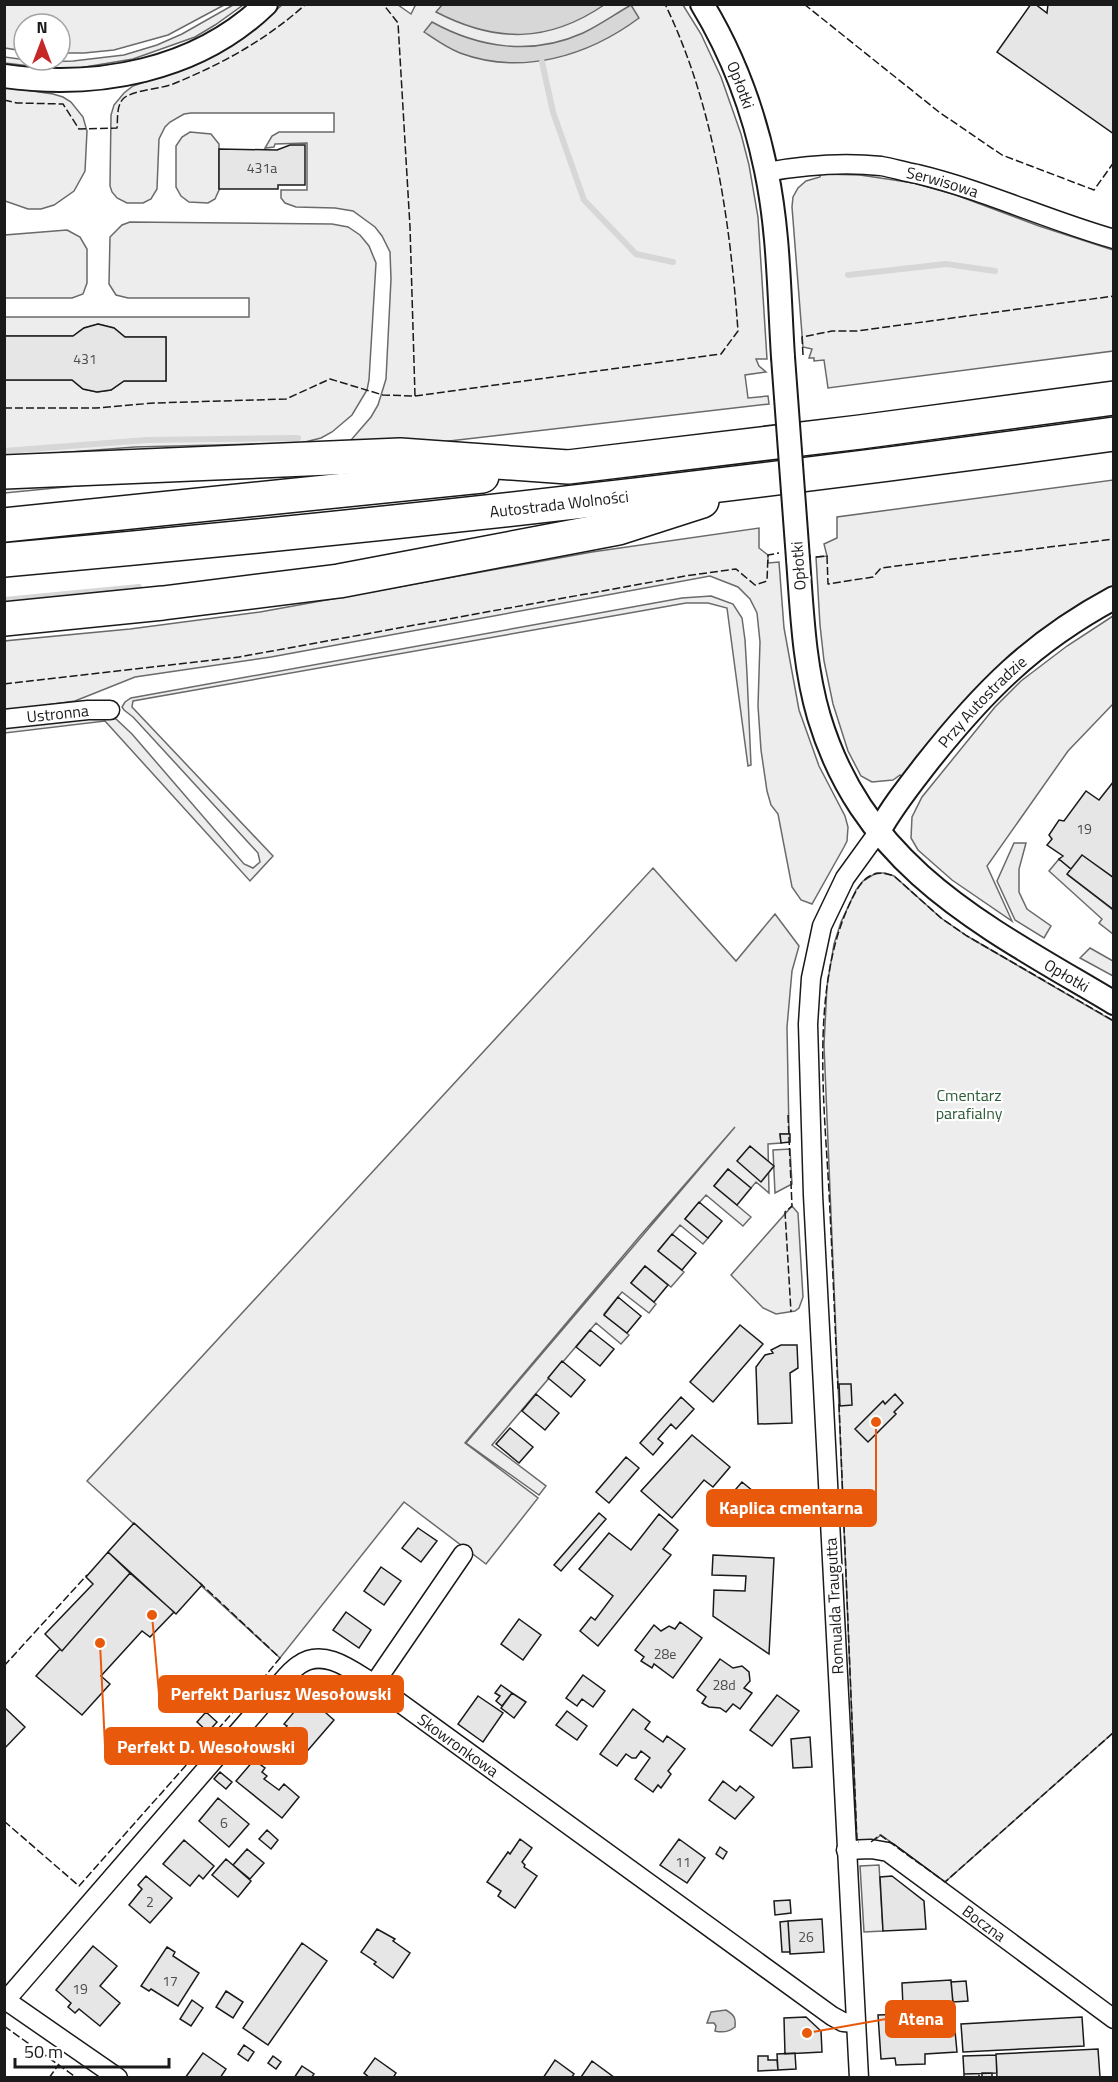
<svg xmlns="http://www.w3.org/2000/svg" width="1118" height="2082" font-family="'Titillium Web',sans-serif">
<rect width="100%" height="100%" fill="#fff"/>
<path fill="#ededed" stroke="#6a6a6a" stroke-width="1.5" d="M 416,4 L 683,5 L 701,34 L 721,77 L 741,134 L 749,165 L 758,217 L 767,359 L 756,359 L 759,366 L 766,372 L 745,375 L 748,398 L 768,396 L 769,404 L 423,444 L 351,445 L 351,440 L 371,417 L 378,405 L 386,379 L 391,279 L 390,252 L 382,236 L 375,227 L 353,211 L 335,208 L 296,207 L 285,203 L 281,198 L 281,190 L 307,190 L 307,143 L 275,144 L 274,147 L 265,148 L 272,136 L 279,132 L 334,132 L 334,113 L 191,113 L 184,114 L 170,122 L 165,127 L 159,139 L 157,189 L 151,199 L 143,203 L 127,203 L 117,198 L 112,192 L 110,186 L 111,115 L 114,105 L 124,93 L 133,86 L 168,74 L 269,16 L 282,5 L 398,5 L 411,14 Z
M 4,5 L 5,4 L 224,5 L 168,35 L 114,50 L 84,53 L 60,53 L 60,24 L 24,24 L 24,51 L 5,48 Z
M 233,5 L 243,5 L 215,25 L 195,37 L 133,59 L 79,68 L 47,68 L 5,63 L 5,57 L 42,62 L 73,61 L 124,55 L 157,45 L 182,34 Z
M 5,87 L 53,94 L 63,97 L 71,102 L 83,117 L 87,131 L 85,171 L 74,191 L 54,205 L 41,209 L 28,209 L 5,201 Z
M 190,132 L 211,134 L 219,144 L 219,190 L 215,199 L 208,203 L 189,202 L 181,196 L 176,187 L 176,146 L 182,137 Z
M 821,174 L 860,175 L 914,183 L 956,195 L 1039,226 L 1113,250 L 1113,351 L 828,388 L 824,360 L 814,361 L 814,358 L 809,358 L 812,349 L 803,347 L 792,207 L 793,197 L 798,188 L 806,181 L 820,177 Z
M 130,222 L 332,224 L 348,227 L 360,235 L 369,246 L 376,263 L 369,380 L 367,390 L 352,415 L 332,432 L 321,438 L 301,443 L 135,447 L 5,457 L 5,380 L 72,380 L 83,389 L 97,392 L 111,390 L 124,381 L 166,381 L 166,337 L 125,337 L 114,328 L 98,324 L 84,328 L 73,336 L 5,336 L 5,317 L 249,317 L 249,298 L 128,298 L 116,295 L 109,284 L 110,237 L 122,225 Z
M 67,230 L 80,237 L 87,249 L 87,283 L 83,294 L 72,298 L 5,298 L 5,235 Z
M 1113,480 L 1113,587 L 1103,592 L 903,779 L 900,775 L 893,780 L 872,782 L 861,776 L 848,751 L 833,704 L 824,661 L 820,625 L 816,557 L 827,556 L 824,544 L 837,538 L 837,517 Z
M 5,483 L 96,484 L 5,493 Z
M 759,528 L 759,548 L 768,555 L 768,563 L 779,562 L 784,628 L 799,710 L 819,766 L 845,816 L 848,827 L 847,841 L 844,847 L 812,904 L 801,900 L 792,887 L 778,814 L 771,805 L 767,791 L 761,750 L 758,706 L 760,642 L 757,613 L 750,599 L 738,587 L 710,576 L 271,657 L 135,677 L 75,701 L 5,711 L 4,641 L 130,629 L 260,612 L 592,552 Z
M 711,596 L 733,604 L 742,618 L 745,640 L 747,674 L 751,765 L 748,766 L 727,608 L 708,603 L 686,603 L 133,701 L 132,707 L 273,856 L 250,881 L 105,721 L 5,733 L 4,726 L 96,716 L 116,719 L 132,734 L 244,864 L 253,868 L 260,862 L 258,853 L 133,717 L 124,710 L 122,707 L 125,702 L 131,698 L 682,598 Z
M 1113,616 L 1113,704 L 1068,751 L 987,866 L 1012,921 L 952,880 L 918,850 L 911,838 L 912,817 L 922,797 L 995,707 L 1021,681 L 1067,646 Z
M 1014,843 L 1026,843 L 1019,869 L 1019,892 L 1027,909 L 1051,926 L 1044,938 L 1015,920 L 997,881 Z
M 1059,859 L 1071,869 L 1068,875 L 1113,910 L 1113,934 L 1099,923 L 1102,919 L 1049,871 Z
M 653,868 L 736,961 L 775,914 L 799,946 L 792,971 L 787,1027 L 789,1134 L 780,1134 L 781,1143 L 768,1144 L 769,1193 L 756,1182 L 751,1188 L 728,1169 L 714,1186 L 751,1217 L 743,1226 L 706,1195 L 685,1219 L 708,1238 L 703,1244 L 680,1225 L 658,1251 L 684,1272 L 671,1287 L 645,1266 L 631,1283 L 656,1304 L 649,1313 L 622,1292 L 604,1314 L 629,1335 L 621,1344 L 596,1323 L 492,1445 L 546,1486 L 539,1495 L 466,1443 L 735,1127 L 639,1237 L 465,1443 L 538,1498 L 486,1564 L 404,1502 L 280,1658 L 87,1481 Z
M 876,873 L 885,873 L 894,876 L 941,918 L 967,936 L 1113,1021 L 1114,1732 L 945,1882 L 881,1835 L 872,1842 L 857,1842 L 824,1045 L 827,986 L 834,944 L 841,922 L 856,890 L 863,881 Z
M 1090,948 L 1113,961 L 1113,976 L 1080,958 Z
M 790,1149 L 792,1184 L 775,1193 L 773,1150 Z
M 792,1206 L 798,1213 L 803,1297 L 799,1308 L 795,1311 L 776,1314 L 763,1308 L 731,1275 Z
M 879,1865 L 883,1931 L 864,1932 L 860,1866 Z"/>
<path fill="#d7d7d7" stroke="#6a6a6a" stroke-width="1.5" d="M 442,5 L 442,4 L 604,5 C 548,43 496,43 436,12 Z
M 631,5 L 639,18 C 588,56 522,76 460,53 C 447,48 436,40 424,32 L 432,22 C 479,48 532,56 583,33 C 600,25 615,14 631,5 Z
M 726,2010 C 734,2015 736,2017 735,2027 C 729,2032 723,2033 715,2031 L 716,2026 L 714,2023 L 707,2023 L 711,2012 Z"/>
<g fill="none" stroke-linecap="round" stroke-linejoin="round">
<path stroke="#d7d7d7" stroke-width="6" d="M 542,62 L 553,112 L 584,200 L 636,254 L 673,262
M 848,275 L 946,264 L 995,271
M 4,451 L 147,440 L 298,438
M 4,600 L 139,587"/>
</g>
<path fill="#e6e6e6" stroke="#1a1a1a" stroke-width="1.5" d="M 1031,4 L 1035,4 L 1047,13 L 1048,4 L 1114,4 L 1114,134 L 997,52 Z
M 290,145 L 305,145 L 305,185 L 278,185 L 278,189 L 219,189 L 219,149 L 277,150 Z
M 98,324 L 114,328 L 125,337 L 166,337 L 166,381 L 124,381 L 111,390 L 97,392 L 83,389 L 72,380 L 4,380 L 4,336 L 73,336 L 84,328 Z
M 1114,781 L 1114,878 L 1082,855 L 1071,869 L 1059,859 L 1063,856 L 1047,845 L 1052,839 L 1049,835 L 1059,820 L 1064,821 L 1086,791 L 1099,800 Z
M 1082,855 L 1114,878 L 1114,910 L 1067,874 Z
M 780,1134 L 790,1134 L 790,1142 L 781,1143 Z
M 750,1146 L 774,1166 L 761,1182 L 737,1161 Z
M 728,1169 L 751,1188 L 737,1205 L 714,1186 Z
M 699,1202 L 722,1221 L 708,1238 L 685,1219 Z
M 672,1234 L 696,1253 L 682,1270 L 658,1251 Z
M 645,1266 L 668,1285 L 654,1302 L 631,1283 Z
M 618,1297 L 641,1316 L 627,1333 L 604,1315 Z
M 740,1325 L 763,1344 L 713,1402 L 690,1382 Z
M 590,1330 L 614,1349 L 600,1366 L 576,1347 Z
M 781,1345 L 797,1345 L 798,1368 L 790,1373 L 792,1423 L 758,1424 L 756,1367 L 765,1355 L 773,1353 L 771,1350 Z
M 562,1361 L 585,1380 L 571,1397 L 548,1378 Z
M 839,1384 L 851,1384 L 852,1405 L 840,1406 Z
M 536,1394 L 559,1413 L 545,1430 L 522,1411 Z
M 895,1394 L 903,1403 L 894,1412 L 896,1414 L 868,1442 L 855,1429 L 883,1401 L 885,1404 Z
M 681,1397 L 694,1409 L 676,1429 L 671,1424 L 658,1439 L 663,1443 L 653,1455 L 640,1443 Z
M 510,1428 L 533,1447 L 519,1463 L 496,1444 Z
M 692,1435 L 730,1467 L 713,1487 L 704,1480 L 672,1518 L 641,1491 Z
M 626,1457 L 639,1468 L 609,1503 L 596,1492 Z
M 742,1482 L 753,1491 L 734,1513 L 723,1504 Z
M 599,1513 L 606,1519 L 561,1571 L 554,1565 Z
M 659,1514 L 678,1530 L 663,1549 L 671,1555 L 598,1646 L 580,1631 L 591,1617 L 595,1620 L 613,1596 L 579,1569 L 609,1533 L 631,1550 Z
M 134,1523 L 202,1585 L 176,1614 L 108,1552 Z
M 418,1528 L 437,1541 L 421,1562 L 402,1548 Z
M 108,1552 L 130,1573 L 62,1651 L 45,1634 L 93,1584 L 86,1577 Z
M 713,1555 L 774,1558 L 769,1654 L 713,1616 L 714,1590 L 745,1591 L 746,1576 L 712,1575 Z
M 381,1567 L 401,1581 L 384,1605 L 364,1591 Z
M 130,1573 L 174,1612 L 150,1637 L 142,1631 L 101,1676 L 110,1684 L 82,1715 L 36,1676 L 60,1649 L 62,1651 Z
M 346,1612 L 371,1630 L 359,1648 L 333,1630 Z
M 519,1619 L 541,1635 L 523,1660 L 501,1644 Z
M 680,1622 L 702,1638 L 673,1678 L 654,1664 L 652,1668 L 641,1661 L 644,1657 L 635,1650 L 654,1625 L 661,1631 L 669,1626 L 675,1629 Z
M 720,1659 L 733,1668 L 742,1666 L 749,1672 L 750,1681 L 744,1688 L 752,1693 L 740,1709 L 733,1704 L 726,1712 L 720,1708 L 709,1707 L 702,1703 L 706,1697 L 697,1690 Z
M 583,1675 L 605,1691 L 593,1707 L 582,1699 L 577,1706 L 566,1698 Z
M 501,1685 L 512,1693 L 502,1706 L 496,1701 L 500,1696 L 495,1693 Z
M 512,1693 L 526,1702 L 514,1718 L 501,1708 Z
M 777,1695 L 799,1711 L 772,1746 L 750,1730 Z
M 478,1696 L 503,1713 L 483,1742 L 458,1724 Z
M 310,1699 L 334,1720 L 303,1756 L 279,1735 L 287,1726 L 284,1724 L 299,1706 L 302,1709 Z
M 4,1707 L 25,1727 L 4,1749 Z
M 633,1709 L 650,1722 L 645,1729 L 663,1742 L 667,1736 L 685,1749 L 668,1771 L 671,1774 L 661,1788 L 658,1785 L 653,1792 L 635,1779 L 650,1758 L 641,1751 L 636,1758 L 632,1758 L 626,1754 L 617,1766 L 600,1754 Z
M 567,1711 L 587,1726 L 577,1740 L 556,1725 Z
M 206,1712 L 217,1722 L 208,1732 L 197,1722 Z
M 810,1737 L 812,1767 L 793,1768 L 791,1739 Z
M 254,1760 L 265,1768 L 262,1772 L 267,1776 L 264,1779 L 279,1790 L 284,1784 L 299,1797 L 282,1818 L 236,1781 Z
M 220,1772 L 232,1782 L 226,1789 L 214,1779 Z
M 723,1781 L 736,1791 L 740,1786 L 754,1797 L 735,1819 L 709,1800 Z
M 218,1798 L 249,1824 L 229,1847 L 199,1821 Z
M 267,1830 L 278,1840 L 271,1849 L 259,1839 Z
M 520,1839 L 532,1848 L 522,1862 L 525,1865 L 524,1867 L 537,1876 L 515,1908 L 498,1896 L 501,1891 L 487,1882 L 508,1852 L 510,1854 Z
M 679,1839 L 705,1858 L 687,1883 L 660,1865 Z
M 184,1840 L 214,1866 L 203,1879 L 199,1875 L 190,1886 L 163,1864 Z
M 720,1847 L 727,1852 L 723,1859 L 716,1854 Z
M 247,1849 L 264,1863 L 250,1879 L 233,1865 Z
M 226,1859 L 251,1881 L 238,1897 L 212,1875 Z
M 146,1876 L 172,1898 L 150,1923 L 129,1905 L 142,1889 L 138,1885 Z
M 892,1876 L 924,1901 L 926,1929 L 883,1931 L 880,1877 Z
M 790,1900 L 791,1913 L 775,1915 L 774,1901 Z
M 822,1919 L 824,1952 L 790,1954 L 788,1921 Z
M 788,1921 L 790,1952 L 782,1952 L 780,1922 Z
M 377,1929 L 395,1939 L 393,1941 L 410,1953 L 393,1978 L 374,1964 L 376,1962 L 361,1952 Z
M 302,1943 L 327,1961 L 268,2045 L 243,2028 Z
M 93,1946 L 117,1966 L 100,1986 L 120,2003 L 100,2026 L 79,2009 L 75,2013 L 68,2007 L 71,2003 L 56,1990 Z
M 167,1947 L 175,1952 L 173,1956 L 199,1973 L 178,2006 L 151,1989 L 149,1991 L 141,1986 Z
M 951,1980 L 953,2004 L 903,2008 L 902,1983 Z
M 966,1981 L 968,2001 L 953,2002 L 951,1982 Z
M 226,1991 L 243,2002 L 233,2018 L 216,2007 Z
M 192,2000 L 203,2008 L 191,2026 L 180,2019 Z
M 907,2014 L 907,2017 L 926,2015 L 927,2027 L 922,2027 L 922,2033 L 955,2031 L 957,2052 L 925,2054 L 925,2064 L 896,2065 L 895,2058 L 881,2059 L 878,2015 Z
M 806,2017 L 821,2031 L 822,2052 L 785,2054 L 784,2018 Z
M 1082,2017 L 1084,2046 L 963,2052 L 961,2024 Z
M 244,2045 L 254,2052 L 248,2061 L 238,2054 Z
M 1098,2049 L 1100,2077 L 997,2078 L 996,2054 Z
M 203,2053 L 226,2069 L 220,2078 L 185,2078 Z
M 795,2053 L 796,2069 L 778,2070 L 777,2054 Z
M 996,2055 L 997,2073 L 964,2074 L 963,2056 Z
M 273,2056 L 281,2062 L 276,2069 L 268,2063 Z
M 758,2056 L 768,2056 L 768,2060 L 777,2060 L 778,2070 L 758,2071 Z
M 375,2058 L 396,2073 L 393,2078 L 370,2078 L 364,2073 Z
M 555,2060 L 574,2074 L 571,2078 L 543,2078 Z
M 592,2061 L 615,2078 L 581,2077 Z
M 302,2066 L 314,2074 L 311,2078 L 294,2078 Z
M 982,2073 L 992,2073 L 992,2078 L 982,2078 Z
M 964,2074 L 979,2074 L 979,2078 L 964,2078 Z"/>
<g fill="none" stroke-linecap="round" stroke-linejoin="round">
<defs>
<g id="minor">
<path id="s1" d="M 767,172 C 805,165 842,162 881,166 C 893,168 905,172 917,174 C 984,190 1047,220 1114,239"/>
<path id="s2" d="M 4,719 L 88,710 L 110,710"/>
<path d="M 374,1684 L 463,1554"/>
<path id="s3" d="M 846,1850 L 871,1849 L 888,1852 L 1114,2019"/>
<path d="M 4,1999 L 118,2078"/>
<path id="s4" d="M 6,2000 L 278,1686 C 284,1679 291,1670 299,1665 C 324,1647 353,1671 374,1684 L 832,2016 L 843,2022 L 856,2023"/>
<path d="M 859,2078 L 813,1195 L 808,1024 L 811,978 L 822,926 L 845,878 L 879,831"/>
</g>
<g id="tertiary">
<path id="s5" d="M 702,4 C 733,55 754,112 766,170 C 779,231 779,295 783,357"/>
<path d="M 4,76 C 97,89 197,71 266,4"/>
<path id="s6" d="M 798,559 C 802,612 804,666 819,717 C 865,870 987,927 1114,1003"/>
<path id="s7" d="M 879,831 C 892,807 909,786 926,764 C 983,692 1032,642 1114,598"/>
</g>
<g id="motorway">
<path d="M 4,472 L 400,455 L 568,467 L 860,432 L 1114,398"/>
<path d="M 4,525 L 482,476"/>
<path id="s8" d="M 4,560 C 375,527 745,485 1114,434"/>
<path d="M 4,619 L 163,603 L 339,581 L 618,528 L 702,501"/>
</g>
</defs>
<use href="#minor" stroke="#1a1a1a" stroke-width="21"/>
<use href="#tertiary" stroke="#1a1a1a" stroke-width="26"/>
<use href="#motorway" stroke="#1a1a1a" stroke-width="36"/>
<use href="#minor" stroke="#fff" stroke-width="18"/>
<use href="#tertiary" stroke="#fff" stroke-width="22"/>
<use href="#motorway" stroke="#fff" stroke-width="33"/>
<defs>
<path id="tertiary-bridge" d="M 783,357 L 798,559"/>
</defs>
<use href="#tertiary-bridge" stroke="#1a1a1a" stroke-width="26" stroke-linecap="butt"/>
<use href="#tertiary-bridge" stroke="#fff" stroke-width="22"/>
<path stroke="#1a1a1a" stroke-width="1.5" stroke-dasharray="8 3" stroke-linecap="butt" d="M 804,4 L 939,112 L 1002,155 L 1094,190 L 1114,162
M 4,100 L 17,103 L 63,104 L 79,129 L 117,128 C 118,119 116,105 124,98 C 134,90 160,89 173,84 C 222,64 266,40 306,4
M 803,355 L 802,337 L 832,331 L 857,331 L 1114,296
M 415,396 L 721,354 L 738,331 C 730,221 714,105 665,4
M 4,408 L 96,408 L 154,403 L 286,399 L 330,379 L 383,395 L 415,396 L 410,227 L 398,23 L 383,4
M 816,557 L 827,556 L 828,584 L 873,577 L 881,568 L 1114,539
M 4,684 L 239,657 L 685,576 L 736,569 L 755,585 L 767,581 L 768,555 L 779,553
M 788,1115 L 792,1206 L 785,1212 L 791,1312
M 838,1389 C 835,1330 833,1271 830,1212 C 826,1115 808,992 850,903 C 860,882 869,867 894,876 L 941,918 L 967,936 L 1114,1021
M 839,1404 L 857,1842 L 859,1842
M 4,1666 L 87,1575
M 4,1821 L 79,1886 L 266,1675 L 280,1658 L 200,1583
M 871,1842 L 880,1835 L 945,1882 L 1114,1732
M 4,2026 L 77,2078
M 49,2078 L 59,2064"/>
</g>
<g text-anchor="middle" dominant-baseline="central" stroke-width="4.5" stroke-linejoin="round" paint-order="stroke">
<g font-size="14" fill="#4d4d4d">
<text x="262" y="167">431a</text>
<text x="85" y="358">431</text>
<text x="1084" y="828">19</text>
<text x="665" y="1653">28e</text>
<text x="724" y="1684">28d</text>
<text x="224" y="1822">6</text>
<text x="683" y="1861">11</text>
<text x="150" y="1901">2</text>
<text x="806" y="1936">26</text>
<text x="170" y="1980">17</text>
<text x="80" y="1988">19</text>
</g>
<g font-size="16" fill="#1a1a1a" stroke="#fff">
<text stroke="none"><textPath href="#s5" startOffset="90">Opłotki</textPath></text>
<text stroke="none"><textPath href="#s1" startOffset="178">Serwisowa</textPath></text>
<text stroke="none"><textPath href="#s8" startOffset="558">Autostrada Wolności</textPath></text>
<text transform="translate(798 566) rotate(-94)">Opłotki</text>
<text stroke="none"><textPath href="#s7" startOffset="166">Przy Autostradzie</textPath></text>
<text stroke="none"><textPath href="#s2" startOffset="54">Ustronna</textPath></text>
<text stroke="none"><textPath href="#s6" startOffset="528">Opłotki</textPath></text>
<text transform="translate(834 1606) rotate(-93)">Romualda Traugutta</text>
<text stroke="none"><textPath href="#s4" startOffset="632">Skowronkowa</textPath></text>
<text stroke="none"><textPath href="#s3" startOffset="162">Boczna</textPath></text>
</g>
<g font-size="16" fill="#2b5a34" stroke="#fff">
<text x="969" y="1095">Cmentarz<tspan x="969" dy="18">parafialny</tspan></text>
</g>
</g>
<path fill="none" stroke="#e8590c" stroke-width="2" d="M876 1422L876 1508M152 1615L159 1694M100 1643L105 1746M807 2033L886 2019"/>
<g fill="#e8590c" stroke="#fff" stroke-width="2">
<circle cx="876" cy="1422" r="6"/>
<circle cx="152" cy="1615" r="6"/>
<circle cx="100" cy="1643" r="6"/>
<circle cx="807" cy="2033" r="6"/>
</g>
<g fill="#e8590c" stroke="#e8590c" stroke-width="2">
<rect x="707" y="1490" width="169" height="36" rx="6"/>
<rect x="159" y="1676" width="244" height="36" rx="6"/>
<rect x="105" y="1728" width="202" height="36" rx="6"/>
<rect x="886" y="2001" width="69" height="36" rx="6"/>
</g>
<g font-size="18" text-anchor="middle" font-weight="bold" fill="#fff">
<text x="791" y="1514">Kaplica cmentarna</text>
<text x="281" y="1700">Perfekt Dariusz Wesołowski</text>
<text x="206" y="1753">Perfekt D. Wesołowski</text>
<text x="921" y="2025">Atena</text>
</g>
<rect width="1118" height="2082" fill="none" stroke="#1a1a1a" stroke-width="12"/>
<g transform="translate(42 42)"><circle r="28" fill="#ffffff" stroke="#a3a3a3" stroke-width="1.5"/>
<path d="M0-4.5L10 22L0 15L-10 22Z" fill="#c62828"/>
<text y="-9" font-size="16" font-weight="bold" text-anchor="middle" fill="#1a1a1a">N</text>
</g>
<path d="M15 2058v9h154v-9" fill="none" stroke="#1a1a1a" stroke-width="3"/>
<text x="24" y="2058" font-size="18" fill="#1a1a1a" stroke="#ffffff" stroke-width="4.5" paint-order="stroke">50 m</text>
</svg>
